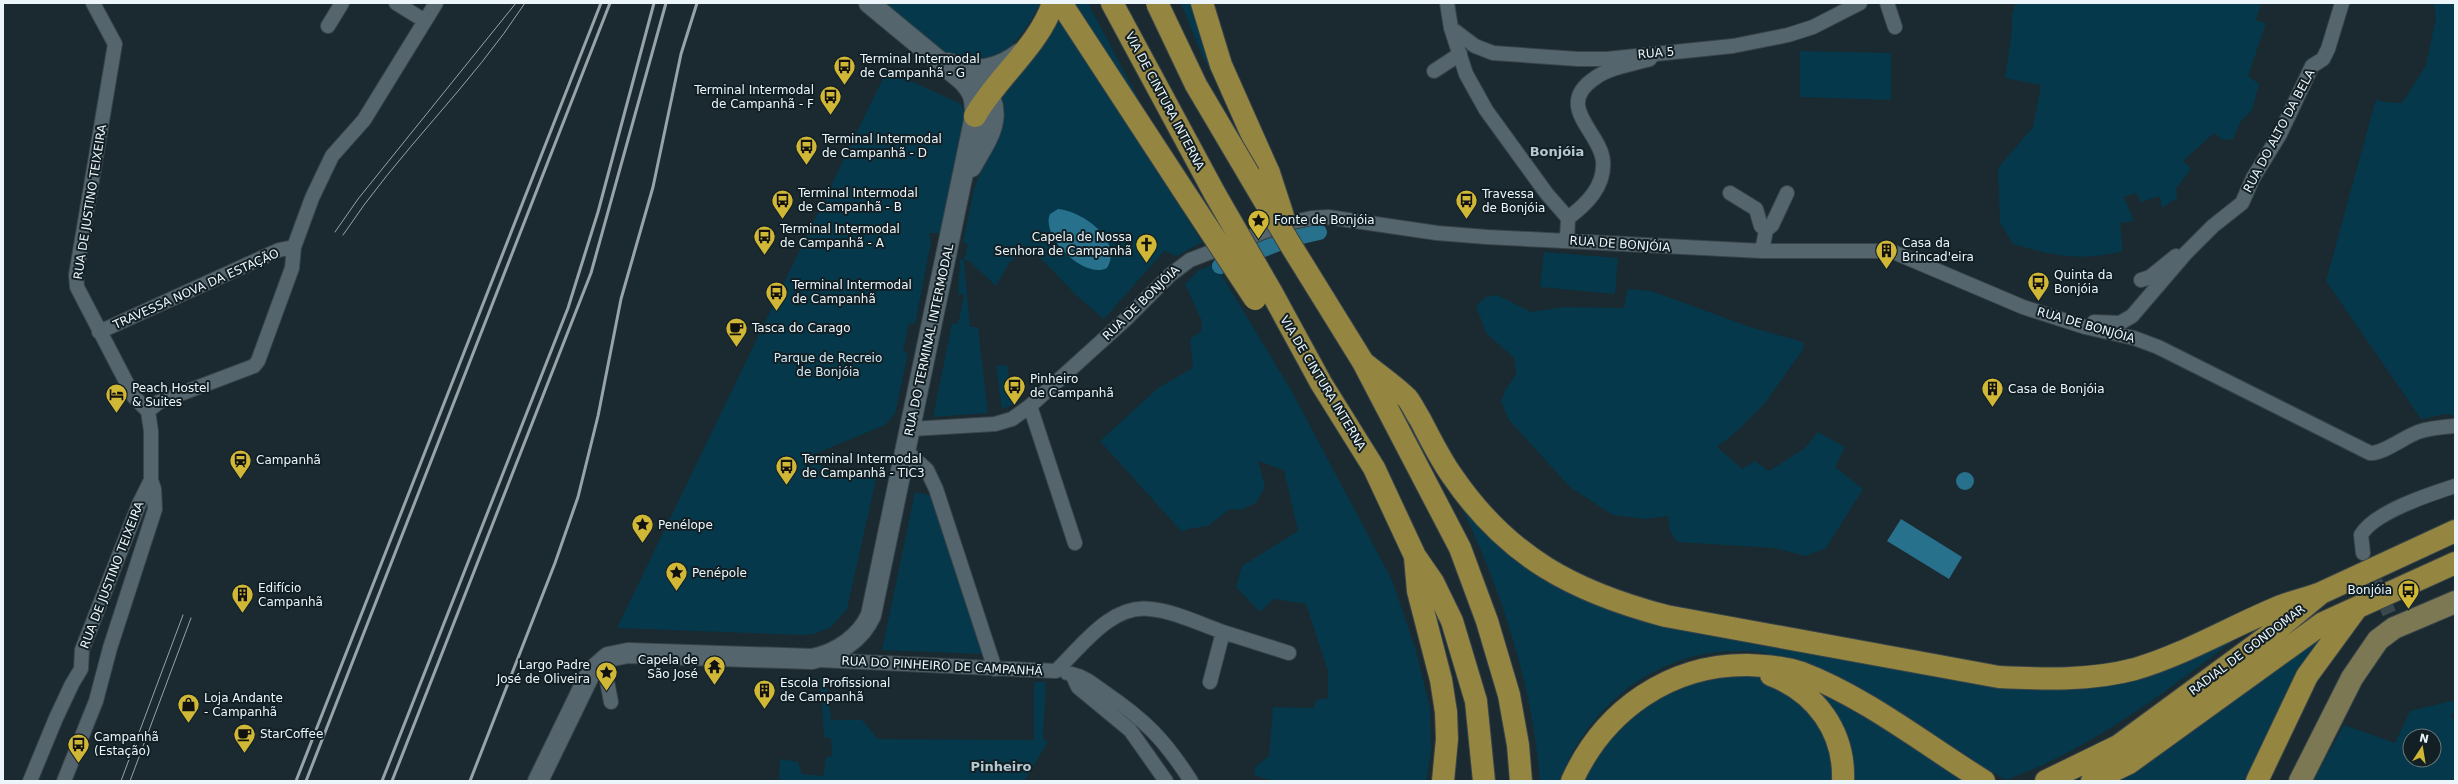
<svg xmlns="http://www.w3.org/2000/svg" width="2458" height="784" font-family="'DejaVu Sans',sans-serif">
<rect width="100%" height="100%" fill="#1b2a30"/>
<path fill="#05384a" fill-rule="evenodd" d="M 883,3 L 1040,3 C 1030,26 1005,61 978,63 C 969,63 953,57 945,54 C 931,48 896,14 883,3 Z
M 1069,3 L 1088,3 L 1146,113 L 1144,115 Z
M 1181,3 L 1197,3 L 1216,82 L 1201,53 Z
M 2016,3 L 2261,3 L 2256,20 L 2266,23 L 2248,76 L 2259,84 L 2252,110 L 2241,121 L 2233,139 L 2223,140 L 2214,133 L 2183,161 L 2191,169 L 2176,188 L 2177,198 L 2162,208 L 2160,196 L 2141,202 L 2136,193 L 2124,197 L 2134,221 L 2120,223 L 2123,251 C 2080,262 2054,256 2013,244 L 2000,223 L 1998,168 L 2033,127 L 2041,85 L 2005,78 L 2012,31 L 2012,13 Z
M 2434,3 L 2455,3 L 2455,416 L 2446,414 L 2421,419 L 2326,281 L 2376,99 L 2383,102 L 2402,103 L 2426,65 L 2436,18 Z
M 1060,16 L 1202,242 L 1177,256 L 1164,251 L 1104,319 L 1077,296 L 1028,245 L 1010,262 L 996,286 L 969,261 L 964,260 L 970,327 L 978,327 L 988,413 L 933,417 L 952,323 L 958,324 L 964,295 L 958,294 L 960,259 L 964,260 L 968,244 L 963,242 L 974,189 L 1003,114 L 1002,95 L 1046,43 Z
M 1800,51 L 1891,53 L 1891,100 L 1800,97 Z
M 887,70 L 961,104 L 965,114 L 940,233 L 929,233 L 931,242 L 915,324 L 909,323 L 903,351 L 908,353 L 895,414 L 885,425 L 805,458 L 850,479 L 874,471 L 877,475 L 847,609 L 830,628 L 814,634 L 804,635 L 617,628 Z
M 1544,252 L 1618,258 L 1615,294 L 1540,287 Z
M 1215,264 L 1291,390 L 1392,580 L 1415,647 L 1430,708 L 1431,751 L 1426,781 L 1275,781 L 1254,775 L 1255,767 L 1269,756 L 1273,707 L 1314,708 L 1316,700 L 1328,698 L 1328,671 L 1306,604 L 1274,599 L 1260,612 L 1236,587 L 1242,566 L 1298,531 L 1284,470 L 1258,461 L 1265,487 L 1256,503 L 1240,510 L 1230,509 L 1208,526 L 1187,529 L 1182,532 L 1100,441 L 1158,388 L 1193,368 L 1190,339 L 1201,331 L 1202,321 L 1185,284 L 1199,270 Z
M 1628,289 L 1651,291 L 1753,328 L 1803,342 L 1804,348 L 1765,403 L 1736,432 L 1717,447 L 1742,469 L 1755,461 L 1769,471 L 1805,448 L 1818,432 L 1845,447 L 1835,467 L 1863,489 L 1826,548 L 1806,556 L 1774,548 L 1677,542 L 1670,531 L 1668,516 L 1645,519 L 1613,515 L 1570,487 L 1509,420 L 1501,402 L 1505,391 L 1516,374 L 1514,358 L 1486,333 L 1476,306 L 1486,297 L 1497,295 L 1531,312 L 1564,307 L 1624,308 Z
M 1007,365 L 1014,404 L 1002,409 L 996,366 Z
M 915,492 L 933,496 L 983,654 L 882,650 Z
M 1457,497 L 1570,588 L 2060,684 L 2248,630 C 2169,688 2099,746 2006,780 L 1807,666 C 1787,660 1766,651 1745,651 C 1659,648 1590,703 1559,781 L 1540,781 C 1532,681 1500,587 1457,497 Z
M 2325,634 L 2246,781 L 2105,781 Z
M 1715,673 C 1732,674 1751,673 1766,680 C 1804,696 1838,738 1831,781 L 1583,781 L 1612,734 L 1640,706 Z
M 820,677 L 826,677 L 831,720 L 862,720 L 878,739 L 1034,740 L 1034,682 L 1046,682 L 1043,739 L 1048,742 L 1024,781 L 779,781 L 780,759 L 798,762 L 802,774 L 823,776 L 826,757 L 832,756 L 831,738 L 824,737 Z
M 1818,689 L 1842,700 L 1967,781 L 1847,781 L 1837,722 Z
M 2455,700 L 2455,713 L 2451,714 L 2455,726 L 2455,781 L 2313,781 L 2344,725 L 2395,743 L 2410,711 ZM 2410,736 L 2434,736 L 2434,760 L 2410,760 Z"/>
<path fill="#27718d" d="M 1058,209 C 1082,211 1124,240 1107,268 C 1085,280 1040,237 1050,214 Z
M1956 481a9 9 0 1 1 18 0a9 9 0 1 1-18 0Z
M 1901,519 L 1962,557 L 1949,579 L 1887,541 Z"/>
<g fill="none" stroke-linecap="round" stroke-linejoin="round">
<path stroke="#27718d" stroke-width="16" d="M 1220,266 L 1289,239 L 1319,232"/>
<path stroke="#3a494e" stroke-width="14" stroke-dasharray="14 7" stroke-linecap="butt" d="M 2367,562 L 2390,615"/>
<defs>
<path id="street" d="M 396,3 L 425,21
M 1447,3 L 1451,28 L 1466,74 L 1486,110 L 1547,194 L 1568,218 L 1567,240
M 1887,3 L 1895,27
M 328,26 L 342,3
M 1451,28 L 1475,46 L 1493,53 L 1578,59 L 1607,59 L 1733,46 L 1788,35 L 1813,27 L 1860,3
M 1434,71 L 1460,54
M 1730,193 L 1756,209 L 1761,226 L 1766,230 L 1762,251
M 1568,218 C 1587,204 1605,186 1603,161 C 1601,132 1553,106 1595,78 C 1610,67 1633,64 1650,59
M 1766,230 L 1772,225 L 1787,193
M 2141,280 L 2150,277 L 2176,256
M 2094,322 L 2120,323 L 2132,316 L 2186,253 L 2213,226 L 2242,203 L 2253,178 L 2280,134 L 2312,66 L 2323,59 L 2328,49 L 2342,3
M 99,332 L 279,250 L 294,247
M 1030,406 L 1075,543
M 148,411 L 159,402 L 254,366 L 258,361 L 292,268 L 294,247 L 312,198 L 332,156 L 364,120 L 436,3
M 911,429 L 995,424 L 1012,419 L 1030,406 L 1126,319 L 1170,275 L 1190,260 L 1284,224 L 1312,218 L 1328,217 L 1437,233 L 1487,237 L 1762,251 L 1891,251 L 2023,307 L 2085,327 L 2134,338 L 2158,347 L 2370,453 C 2383,454 2404,437 2418,432 C 2430,428 2443,427 2455,426
M 906,451 L 927,470 L 936,489 L 995,669
M 2363,553 L 2361,535 C 2374,512 2430,494 2455,486
M 603,660 L 611,702
M 820,660 L 1056,671 C 1081,647 1111,604 1150,609 C 1174,611 1200,624 1223,632
M 1067,673 L 1072,674 L 1078,687 L 1130,730 L 1166,781
M 1072,674 C 1085,677 1094,685 1104,692 C 1145,720 1164,739 1191,781
M 1210,682 L 1223,632 L 1289,653
M 30,781 L 56,718 L 72,684 L 81,669 L 82,650 L 139,504 L 151,480
M 64,781 L 96,701 L 110,648 L 155,509 L 154,489 L 151,480 L 151,431 L 148,411 L 134,397 L 77,287 L 76,275 L 115,44 L 93,3"/>
<path id="secondary" d="M 948,63 C 975,74 997,71 1020,53
M 971,167 C 988,137 1006,116 982,83
M 538,781 L 591,672 L 608,657 L 628,653 L 812,659 C 837,654 861,638 871,615 L 975,116 C 975,100 974,92 962,80 L 869,3"/>
<path id="primary" d="M 2300,781 L 2352,678 L 2378,640 L 2394,628 L 2455,602"/>
<path id="highway" d="M 1061,3 L 1191,202
M 1112,3 L 1215,194
M 1202,3 L 1221,65 L 1269,173
M 975,116 C 997,77 1039,46 1053,3
M 1290,244 L 1363,362 L 1460,548 L 1487,621 L 1509,695 L 1518,745 L 1521,781
M 1272,293 L 1321,383 L 1374,468 L 1415,556 L 1433,582 L 1452,621 L 1476,701 L 1484,781
M 1363,362 C 1377,374 1394,385 1407,398 C 1412,404 1416,413 1420,419 C 1430,438 1440,459 1453,477 C 1508,557 1574,592 1666,616 L 1999,677 C 2045,679 2090,681 2135,669 C 2186,654 2232,626 2281,606 C 2294,601 2308,598 2321,593
M 1415,557 L 1418,591 L 1441,680 L 1446,712 L 1447,739 L 1443,781
M 1771,675 C 1816,692 1845,732 1843,781
M 1572,781 C 1604,710 1670,664 1748,665 C 1767,666 1784,667 1802,673 C 1865,697 1926,745 1984,781
M 2046,781 L 2118,746 L 2280,627 L 2321,593 L 2455,531
M 2092,781 L 2129,763 L 2323,623 L 2455,563
M 2257,781 L 2307,676 L 2356,609"/>
</defs>
<use href="#street" stroke="#38444a" stroke-width="16"/>
<use href="#secondary" stroke="#38444a" stroke-width="22"/>
<use href="#primary" stroke="#38444a" stroke-width="24"/>
<use href="#highway" stroke="#38444a" stroke-width="24"/>
<use href="#street" stroke="#55656d" stroke-width="14"/>
<use href="#secondary" stroke="#55656d" stroke-width="20"/>
<use href="#primary" stroke="#7b7853" stroke-width="22"/>
<use href="#highway" stroke="#948541" stroke-width="22"/>
<path stroke="#97a3a8" stroke-width="1" d="M 335,232 L 358,199 L 516,3
M 343,235 C 397,153 471,86 525,3
M 121,781 L 183,615
M 130,781 L 191,618"/>
<path stroke="#97a3a8" stroke-width="3" d="M 296,781 L 601,3
M 306,781 L 610,3
M 382,781 L 568,308 L 598,212 L 654,3
M 392,781 L 591,273 L 666,3
M 470,781 L 555,563 L 578,497 L 598,416 L 621,299 L 653,187 L 681,54 L 697,3"/>
<defs>
<path id="highway-bridge" d="M 1157,3 L 1196,85 L 1290,244
M 1269,173 L 1283,216
M 1215,194 L 1272,293
M 1191,202 L 1255,299"/>
</defs>
<use href="#highway-bridge" stroke="#38444a" stroke-width="24" stroke-linecap="butt"/>
<use href="#highway-bridge" stroke="#948541" stroke-width="22"/>
</g>
<defs>
<symbol id="bus-pin" viewBox="-11 -11 22 30"><path d="M0 17L-7.5 6A9.5 9.5 0 1 1 7.5 6Z" fill="#d1b736" stroke="#122026"/><path d="M-5-6H5V4H4V6H2V4H-2V6H-4V4H-5ZM-3.5-4V0h7V-4ZM-3.5 1.2v1.5H-2V1.2ZM2 1.2v1.5H3.5V1.2Z" fill="#111"/></symbol>
<symbol id="sight-pin" viewBox="-11 -11 22 30"><path d="M0 17L-7.5 6A9.5 9.5 0 1 1 7.5 6Z" fill="#d1b736" stroke="#122026"/><path d="M0-6L1.8-2.2L6-1.7L2.9 1.2L3.7 5.4L0 3.3L-3.7 5.4L-2.9 1.2L-6-1.7L-1.8-2.2Z" fill="#111"/></symbol>
<symbol id="church-pin" viewBox="-11 -11 22 30"><path d="M0 17L-7.5 6A9.5 9.5 0 1 1 7.5 6Z" fill="#d1b736" stroke="#122026"/><path d="M-1.2-6h2.4v3.5h3.3v2.4h-3.3V6h-2.4V-.1h-3.3v-2.4h3.3Z" fill="#111"/></symbol>
<symbol id="building-pin" viewBox="-11 -11 22 30"><path d="M0 17L-7.5 6A9.5 9.5 0 1 1 7.5 6Z" fill="#d1b736" stroke="#122026"/><path d="M-4-6H4V6H1V3H-1V6H-4ZM-2.5-4.3h1.7v1.8h-1.7ZM.8-4.3h1.7v1.8H.8ZM-2.5-1h1.7V.8h-1.7ZM.8-1h1.7V.8H.8Z" fill="#111"/></symbol>
<symbol id="cafe-pin" viewBox="-11 -11 22 30"><path d="M0 17L-7.5 6A9.5 9.5 0 1 1 7.5 6Z" fill="#d1b736" stroke="#122026"/><path d="M-5.5-4.5H6V0H3Q3 3.5 0 3.5H-2.5Q-5.5 3.5-5.5 0ZM3-3.2v2h1.7v-2ZM-6 4.5H4V6H-6Z" fill="#111"/></symbol>
<symbol id="hotel-pin" viewBox="-11 -11 22 30"><path d="M0 17L-7.5 6A9.5 9.5 0 1 1 7.5 6Z" fill="#d1b736" stroke="#122026"/><path d="M-6-4.5h1.5V1H6V5H4.5V3h-9V5H-6ZM-4 0a1.8 1.8 0 1 1 3.6 0ZM.5 0V-2.5h3Q6-2.5 6 0Z" fill="#111"/></symbol>
<symbol id="station-pin" viewBox="-11 -11 22 30"><path d="M0 17L-7.5 6A9.5 9.5 0 1 1 7.5 6Z" fill="#d1b736" stroke="#122026"/><path d="M-3-6H3Q5-6 5-4V2Q5 4 3 4L4.5 6H3L1.5 4h-3L-3 6H-4.5L-3 4Q-5 4-5 2V-4Q-5-6-3-6ZM-3.5-4v3h7v-3ZM-3.5 1v1.5H-2V1ZM2 1v1.5H3.5V1Z" fill="#111"/></symbol>
<symbol id="temple-pin" viewBox="-11 -11 22 30"><path d="M0 17L-7.5 6A9.5 9.5 0 1 1 7.5 6Z" fill="#d1b736" stroke="#122026"/><path d="M0-6L5-2H3V0L6.5 2.5H4V6H1.5V3h-3V6H-4V2.5H-6.5L-3 0V-2H-5Z" fill="#111"/></symbol>
<symbol id="shop-pin" viewBox="-11 -11 22 30"><path d="M0 17L-7.5 6A9.5 9.5 0 1 1 7.5 6Z" fill="#d1b736" stroke="#122026"/><path d="M-5-2.5h2.3a2.7 3.5 0 0 1 5.4 0H5L5.5 6h-11ZM-1.5-2.5h3a1.5 2.3 0 0 0-3 0Z" fill="#111"/></symbol>
</defs>
<g fill-rule="evenodd">
<use href="#bus-pin" x="832" y="54" width="25" height="34"/>
<use href="#bus-pin" x="818" y="84" width="25" height="34"/>
<use href="#bus-pin" x="794" y="134" width="25" height="34"/>
<use href="#bus-pin" x="770" y="188" width="25" height="34"/>
<use href="#bus-pin" x="1454" y="188" width="25" height="34"/>
<use href="#sight-pin" x="1246" y="208" width="25" height="34"/>
<use href="#bus-pin" x="752" y="224" width="25" height="34"/>
<use href="#church-pin" x="1134" y="232" width="25" height="34"/>
<use href="#building-pin" x="1874" y="238" width="25" height="34"/>
<use href="#bus-pin" x="2026" y="270" width="25" height="34"/>
<use href="#bus-pin" x="764" y="280" width="25" height="34"/>
<use href="#cafe-pin" x="724" y="316" width="25" height="34"/>
<use href="#bus-pin" x="1002" y="374" width="25" height="34"/>
<use href="#building-pin" x="1980" y="376" width="25" height="34"/>
<use href="#hotel-pin" x="104" y="382" width="25" height="34"/>
<use href="#station-pin" x="228" y="448" width="25" height="34"/>
<use href="#bus-pin" x="774" y="454" width="25" height="34"/>
<use href="#sight-pin" x="630" y="512" width="25" height="34"/>
<use href="#sight-pin" x="664" y="560" width="25" height="34"/>
<use href="#bus-pin" x="2396" y="578" width="25" height="34"/>
<use href="#building-pin" x="230" y="582" width="25" height="34"/>
<use href="#temple-pin" x="702" y="654" width="25" height="34"/>
<use href="#sight-pin" x="594" y="660" width="25" height="34"/>
<use href="#building-pin" x="752" y="678" width="25" height="34"/>
<use href="#shop-pin" x="176" y="692" width="25" height="34"/>
<use href="#cafe-pin" x="232" y="722" width="25" height="34"/>
<use href="#bus-pin" x="66" y="732" width="25" height="34"/>
</g>
<g text-anchor="middle" dominant-baseline="central" stroke-width="4" stroke-linejoin="round" paint-order="stroke">
<g font-size="12" fill="#ecf6fa" stroke="#122026">
<text transform="translate(1656 53) rotate(-5)">RUA 5</text>
<text transform="translate(1165 101) rotate(62)">VIA DE CINTURA INTERNA</text>
<text transform="translate(2279 131) rotate(-62)">RUA DO ALTO DA BELA</text>
<text transform="translate(90 202) rotate(-81)">RUA DE JUSTINO TEIXEIRA</text>
<text transform="translate(1620 244) rotate(4)">RUA DE BONJÓIA</text>
<text transform="translate(196 289) rotate(-24)">TRAVESSA NOVA DA ESTAÇÃO</text>
<text transform="translate(1141 303) rotate(-44)">RUA DE BONJÓIA</text>
<text transform="translate(2086 325) rotate(16)">RUA DE BONJÓIA</text>
<text transform="translate(929 340) rotate(-78)">RUA DO TERMINAL INTERMODAL</text>
<text transform="translate(1323 383) rotate(59)">VIA DE CINTURA INTERNA</text>
<text transform="translate(112 575) rotate(-69)">RUA DE JUSTINO TEIXEIRA</text>
<text transform="translate(2247 650) rotate(-37)">RADIAL DE GONDOMAR</text>
<text transform="translate(942 666) rotate(3)">RUA DO PINHEIRO DE CAMPANHÃ</text>
</g>
<g font-size="12" fill="#ecf6fa" stroke="#122026" text-anchor="start">
<text x="860" y="59">Terminal Intermodal<tspan x="860" dy="14">de Campanhã - G</tspan></text>
<text x="814" y="90" text-anchor="end">Terminal Intermodal<tspan x="814" dy="14">de Campanhã - F</tspan></text>
<text x="822" y="139">Terminal Intermodal<tspan x="822" dy="14">de Campanhã - D</tspan></text>
<text x="798" y="193">Terminal Intermodal<tspan x="798" dy="14">de Campanhã - B</tspan></text>
<text x="1482" y="194">Travessa<tspan x="1482" dy="14">de Bonjóia</tspan></text>
<text x="1274" y="220">Fonte de Bonjóia</text>
<text x="780" y="229">Terminal Intermodal<tspan x="780" dy="14">de Campanhã - A</tspan></text>
<text x="1132" y="237" text-anchor="end">Capela de Nossa<tspan x="1132" dy="14">Senhora de Campanhã</tspan></text>
<text x="1902" y="243">Casa da<tspan x="1902" dy="14">Brincad'eira</tspan></text>
<text x="2054" y="275">Quinta da<tspan x="2054" dy="14">Bonjóia</tspan></text>
<text x="792" y="285">Terminal Intermodal<tspan x="792" dy="14">de Campanhã</tspan></text>
<text x="752" y="328">Tasca do Carago</text>
<text x="1030" y="379">Pinheiro<tspan x="1030" dy="14">de Campanhã</tspan></text>
<text x="132" y="388">Peach Hostel<tspan x="132" dy="14">&amp; Suites</tspan></text>
<text x="2008" y="389">Casa de Bonjóia</text>
<text x="802" y="459">Terminal Intermodal<tspan x="802" dy="14">de Campanhã - TIC3</tspan></text>
<text x="256" y="460">Campanhã</text>
<text x="658" y="525">Penélope</text>
<text x="692" y="573">Penépole</text>
<text x="258" y="588">Edifício<tspan x="258" dy="14">Campanhã</tspan></text>
<text x="2392" y="590" text-anchor="end">Bonjóia</text>
<text x="698" y="660" text-anchor="end">Capela de<tspan x="698" dy="14">São José</tspan></text>
<text x="590" y="665" text-anchor="end">Largo Padre<tspan x="590" dy="14">José de Oliveira</tspan></text>
<text x="780" y="683">Escola Profissional<tspan x="780" dy="14">de Campanhã</tspan></text>
<text x="204" y="698">Loja Andante<tspan x="204" dy="14">- Campanhã</tspan></text>
<text x="260" y="734">StarCoffee</text>
<text x="94" y="737">Campanhã<tspan x="94" dy="14">(Estação)</tspan></text>
</g>
<g font-size="12" fill="#d1e7f1" stroke="#122026">
<text x="828" y="358">Parque de Recreio<tspan x="828" dy="14">de Bonjóia</tspan></text>
</g>
<g font-size="13" font-weight="bold" fill="#b6c8d0" stroke="#122026">
<text x="1557" y="151">Bonjóia</text>
<text x="1001" y="766">Pinheiro</text>
</g>
</g>
<rect width="2458" height="784" fill="none" stroke="#ecf6fa" stroke-width="8"/>
<g transform="translate(2422 748) rotate(12)"><circle r="19" fill="#122026" stroke="#69767b"/>
<path d="M0-3L7 15L0 10L-7 15Z" fill="#d1b736"/>
<text y="-6" font-size="11" font-weight="bold" text-anchor="middle" fill="#ecf6fa">N</text>
</g>
</svg>
